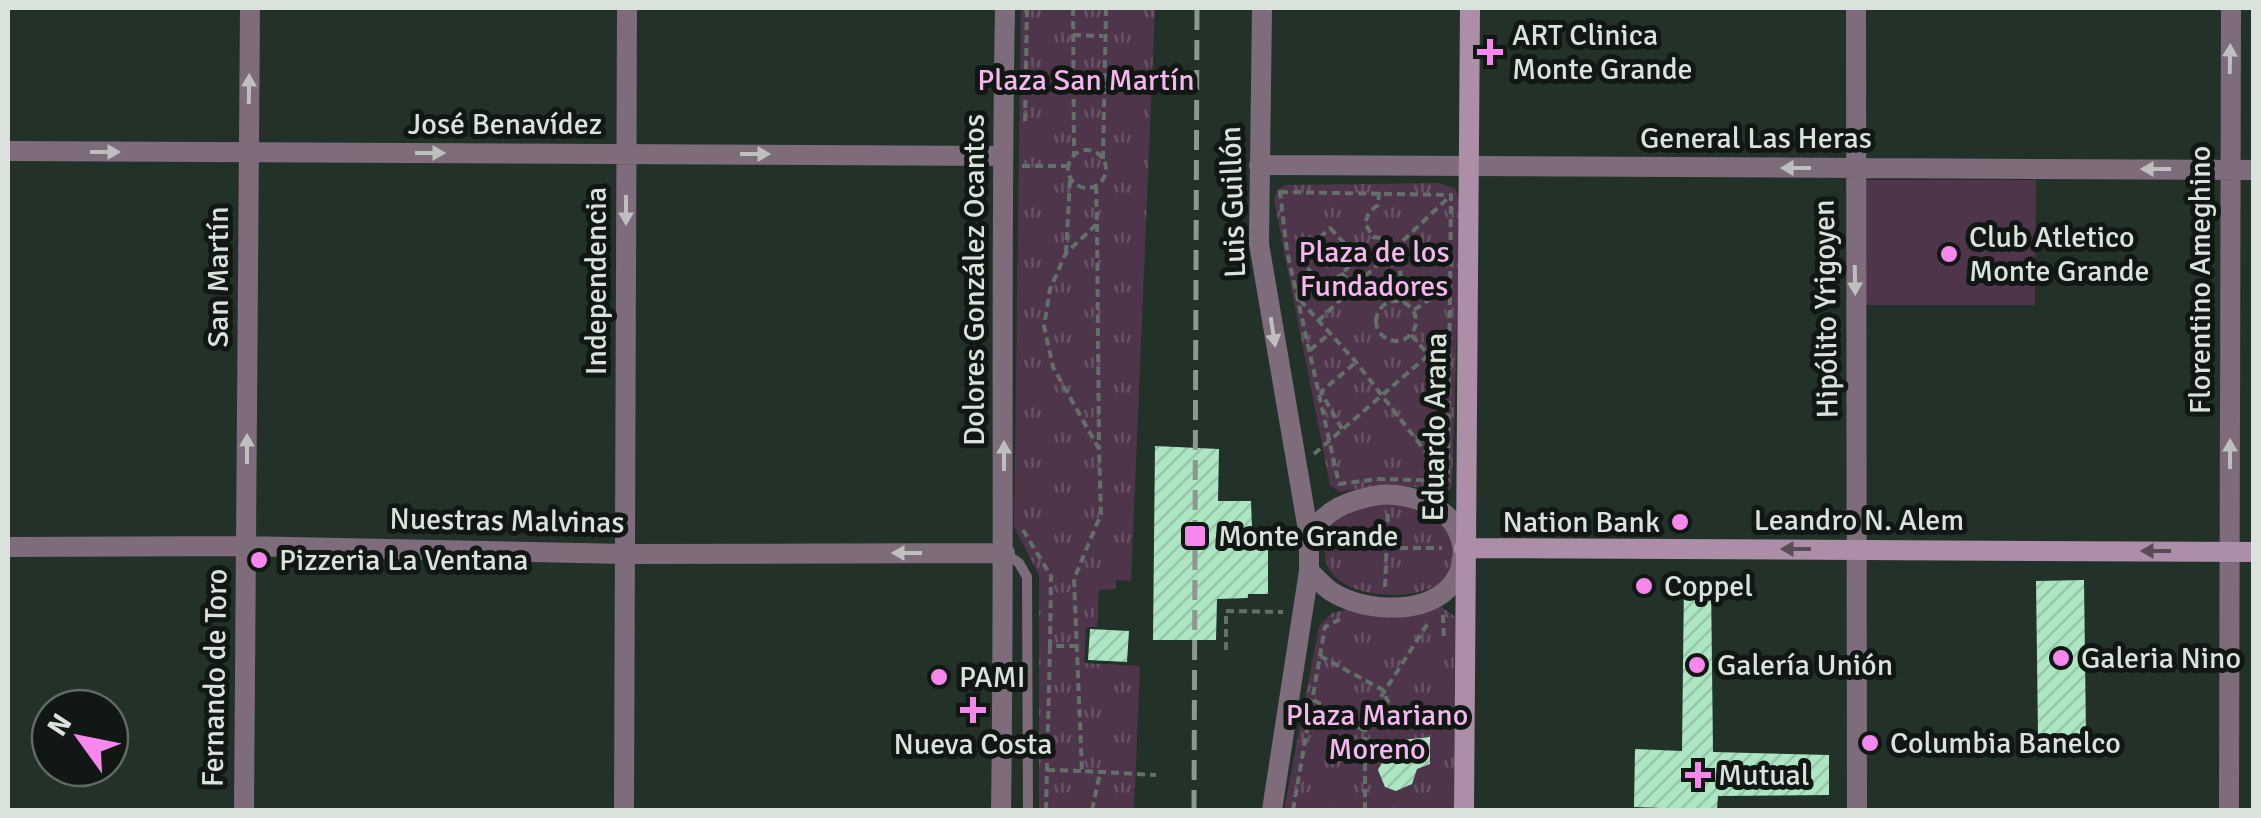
<svg xmlns="http://www.w3.org/2000/svg" width="2261" height="818" font-family="Signika,sans-serif">
<defs>
<pattern id="park-tufts" width="24" height="20" patternUnits="userSpaceOnUse" patternTransform="scale(2.5)"><rect width="24" height="20" fill="#4f354c"/><path d="M3 7l-1-3M5 7V3M7 7l1-3M15 17l-1-3M17 17v-4M19 17l1-3" fill="none" stroke="#685265"/></pattern>
<pattern id="building-hatch" width="6" height="6" patternUnits="userSpaceOnUse" patternTransform="scale(2.5)"><rect width="6" height="6" fill="#ade6c2"/><path d="M-1 1l2-2M0 6l6-6M5 7l2-2" fill="none" stroke="#97c6a8"/></pattern>
</defs>
<rect width="100%" height="100%" fill="#223228"/>
<path fill="url(#park-tufts)" d="M 1021,8 L 1155,8 L 1131,581 L 1116,580 L 1115,589 L 1099,590 L 1097,627 L 1086,627 L 1084,663 L 1140,666 L 1134,810 L 1039,810 L 1039,575 L 1014,527 Z
M 1439,183 L 1454,188 L 1461,200 L 1452,485 L 1448,493 L 1416,487 L 1377,486 L 1340,492 L 1330,485 L 1274,200 L 1277,190 L 1286,185 Z
M 1394,502 L 1419,507 L 1451,529 L 1455,562 C 1449,572 1445,581 1435,586 C 1403,604 1314,597 1326,543 C 1329,529 1334,519 1348,512 C 1362,505 1378,504 1394,502 Z
M 1442,607 L 1455,617 L 1454,810 L 1284,810 L 1319,626 L 1332,613 L 1350,609 L 1416,613 Z"/>
<path fill="#4f354c" d="M 1864,180 L 2036,180 L 2035,305 L 1863,305 Z"/>
<path fill="url(#building-hatch)" d="M 1155,446 L 1219,449 L 1218,501 L 1251,501 L 1252,528 L 1268,527 L 1268,594 L 1248,594 L 1248,598 L 1217,599 L 1216,640 L 1153,640 Z
M 1684,579 L 1711,580 L 1713,752 L 1829,755 L 1829,795 L 1718,796 L 1717,810 L 1634,807 L 1635,749 L 1682,751 Z
M 2084,580 L 2086,735 L 2038,736 L 2036,581 Z
M 1090,629 L 1129,631 L 1127,662 L 1088,660 Z
M 1430,737 L 1430,764 L 1417,769 L 1412,784 L 1396,791 L 1385,787 L 1378,770 L 1384,758 L 1402,751 L 1402,740 Z"/>
<g fill="none" stroke-linecap="round" stroke-linejoin="round">
<path stroke="#627067" stroke-width="4" stroke-dasharray="8 5" stroke-linecap="butt" d="M 1073,8 L 1074,155
M 1073,35 L 1103,36
M 1025,121 L 1027,8
M1068 169a19 19 0 1 1 38 0a19 19 0 1 1-38 0Z
M 1103,159 L 1106,8
M 1022,166 L 1067,166
M 1096,186 L 1097,224 L 1066,253 L 1050,289 L 1044,326 L 1053,367 L 1099,449 L 1101,514 L 1074,579 L 1082,771 L 1156,775
M 1280,192 L 1451,195 L 1448,481 L 1377,479 L 1339,484 L 1287,251 Z
M 1379,192 L 1378,205 L 1369,212 L 1365,223 L 1373,237 L 1389,239 L 1397,246 L 1404,302
M 1097,224 L 1099,449
M 1330,228 L 1358,258 L 1326,288 L 1298,258 Z
M 1066,253 L 1070,179
M 1341,273 L 1354,286
M 1300,300 L 1356,362 L 1446,478
M1376 321a20 20 0 1 1 40 0a20 20 0 1 1-40 0Z
M 1414,310 L 1451,285
M 1318,321 L 1448,198
M 1411,335 L 1428,354
M 1310,350 L 1329,334
M 1342,429 L 1321,392 L 1356,362
M 1314,454 L 1447,339
M 1023,530 L 1051,576 L 1050,646 L 1077,646
M 1387,548 L 1442,548
M 1385,587 L 1388,512
M 1443,615 L 1444,641
M 1226,650 L 1226,611 L 1283,612
M 1320,656 L 1383,690 L 1391,709 L 1403,716 L 1446,726
M 1314,700 L 1365,731
M 1047,770 L 1082,771
M 1046,810 L 1050,646
M 1092,810 L 1100,773
M 1293,810 L 1325,627 L 1340,619
M 1365,810 L 1365,731 L 1370,714 L 1428,623"/>
<path stroke="#7e6b7c" stroke-width="10" d="M 1005,553 L 1019,563 L 1027,577 L 1028,810"/>
<path stroke="#7e6b7c" stroke-width="20" d="M 1262,8 L 1259,244 L 1309,536 L 1309,571 L 1272,810
M 1856,8 L 1857,810
M 8,151 L 1002,156
M 1259,165 L 2254,170
M 1309,536 C 1326,509 1348,500 1379,495 C 1396,493 1416,498 1431,505 C 1466,521 1475,568 1443,593 C 1414,615 1362,610 1332,592 C 1324,587 1317,578 1309,571
M 624,810 L 627,8
M 2229,810 L 2231,8"/>
<path stroke="#7e6b7c" stroke-width="20" d="M 8,547 L 246,546 L 626,554 L 1005,553
M 244,810 L 250,8
M 1001,810 C 1005,543 1000,275 1005,8"/>
<path stroke="#ac8ea8" stroke-width="20" d="M 1464,548 L 2254,552
M 1464,810 L 1470,8"/>
<path stroke="#8b978f" stroke-width="5" stroke-dasharray="20 10" stroke-linecap="butt" d="M 1194,810 L 1197,8"/>
</g>
<defs><path id="oneway-solid" d="M-6-.8H1V-3.2L6.5 0L1 3.2V.8H-6Z" transform="scale(2.5)"/></defs>
<g fill="#bebfbf">
<use href="#oneway-solid" transform="translate(2230 59) rotate(-89)"/>
<use href="#oneway-solid" transform="translate(249 89) rotate(-89)"/>
<use href="#oneway-solid" transform="translate(105 152)"/>
<use href="#oneway-solid" transform="translate(430 153)"/>
<use href="#oneway-solid" transform="translate(755 154)"/>
<use href="#oneway-solid" transform="translate(1796 168) rotate(-180)"/>
<use href="#oneway-solid" transform="translate(2156 169) rotate(-180)"/>
<use href="#oneway-solid" transform="translate(626 210) rotate(90)"/>
<use href="#oneway-solid" transform="translate(1855 280) rotate(89)"/>
<use href="#oneway-solid" transform="translate(1273 332) rotate(81)"/>
<use href="#oneway-solid" transform="translate(247 449) rotate(-90)"/>
<use href="#oneway-solid" transform="translate(2230 454) rotate(-90)"/>
<use href="#oneway-solid" transform="translate(1004 456) rotate(-90)"/>
<use href="#oneway-solid" transform="translate(907 553) rotate(180)"/>
</g>
<g fill="#574d57">
<use href="#oneway-solid" transform="translate(1796 549) rotate(-180)"/>
<use href="#oneway-solid" transform="translate(2156 551) rotate(-180)"/>
</g>
<g fill="#f688ed" stroke="#111814" stroke-width="4">
<path d="M1485 37h10v10h10v10h-10v10h-10v-10h-10v-10h10z"/>
<circle cx="1949" cy="254" r="10"/>
<circle cx="1680" cy="522" r="10"/>
<rect x="1183" y="524" width="24" height="24" rx="5"/>
<circle cx="259" cy="560" r="10"/>
<circle cx="1644" cy="586" r="10"/>
<circle cx="2061" cy="658" r="10"/>
<circle cx="1697" cy="665" r="10"/>
<circle cx="939" cy="677" r="10"/>
<path d="M968 695h10v10h10v10h-10v10h-10v-10h-10v-10h10z"/>
<circle cx="1870" cy="743" r="10"/>
<path d="M1693 760h10v10h10v10h-10v10h-10v-10h-10v-10h10z"/>
</g>
<g text-anchor="middle" dominant-baseline="central" stroke-width="10" stroke-linejoin="round" paint-order="stroke">
<g font-size="30" fill="#d9e3dc" stroke="#111814" text-anchor="start">
<text x="1512" y="35">ART Clinica<tspan x="1512" dy="34">Monte Grande</tspan></text>
<text x="1969" y="237">Club Atletico<tspan x="1969" dy="34">Monte Grande</tspan></text>
<text x="1660" y="522" text-anchor="end">Nation Bank</text>
<text x="1218" y="536">Monte Grande</text>
<text x="279" y="560">Pizzeria La Ventana</text>
<text x="1664" y="586">Coppel</text>
<text x="2081" y="658">Galeria Nino</text>
<text x="1717" y="665">Galería Unión</text>
<text x="959" y="677">PAMI</text>
<text x="1890" y="743">Columbia Banelco</text>
<text x="973" y="744" text-anchor="middle">Nueva Costa</text>
<text x="1718" y="775">Mutual</text>
</g>
<g font-size="30" fill="#f7b6ef" stroke="#111814">
<text x="1086" y="80">Plaza San Martín</text>
<text x="1374" y="252">Plaza de los<tspan x="1374" dy="34">Fundadores</tspan></text>
<text x="1377" y="715">Plaza Mariano<tspan x="1377" dy="34">Moreno</tspan></text>
</g>
<g font-size="30" fill="#d9e3dc" stroke="#111814">
<text x="505" y="124">José Benavídez</text>
<text x="1756" y="138">General Las Heras</text>
<text transform="translate(1233 202) rotate(-92)">Luis Guillón</text>
<text transform="translate(218 277) rotate(-90)">San Martín</text>
<text transform="translate(974 280) rotate(-90)">Dolores González Ocantos</text>
<text transform="translate(2200 280) rotate(-90)">Florentino Ameghino</text>
<text transform="translate(596 281) rotate(-90)">Independencia</text>
<text transform="translate(1826 309) rotate(-91)">Hipólito Yrigoyen</text>
<text transform="translate(1435 427) rotate(-89)">Eduardo Arana</text>
<text x="1859" y="520">Leandro N. Alem</text>
<text transform="translate(507 521) rotate(1)">Nuestras Malvinas</text>
<text transform="translate(215 678) rotate(-89)">Fernando de Toro</text>
</g>
</g>
<rect width="2261" height="818" fill="none" stroke="#d9e3dc" stroke-width="20"/>
<g transform="translate(80 738) rotate(303)"><circle r="48" fill="#111814" stroke="#616964" stroke-width="2.5"/>
<path d="M0-8L18 38L0 25L-18 38Z" fill="#f688ed"/>
<text y="-15" font-size="28" font-weight="bold" text-anchor="middle" fill="#d9e3dc">N</text>
</g>
</svg>
